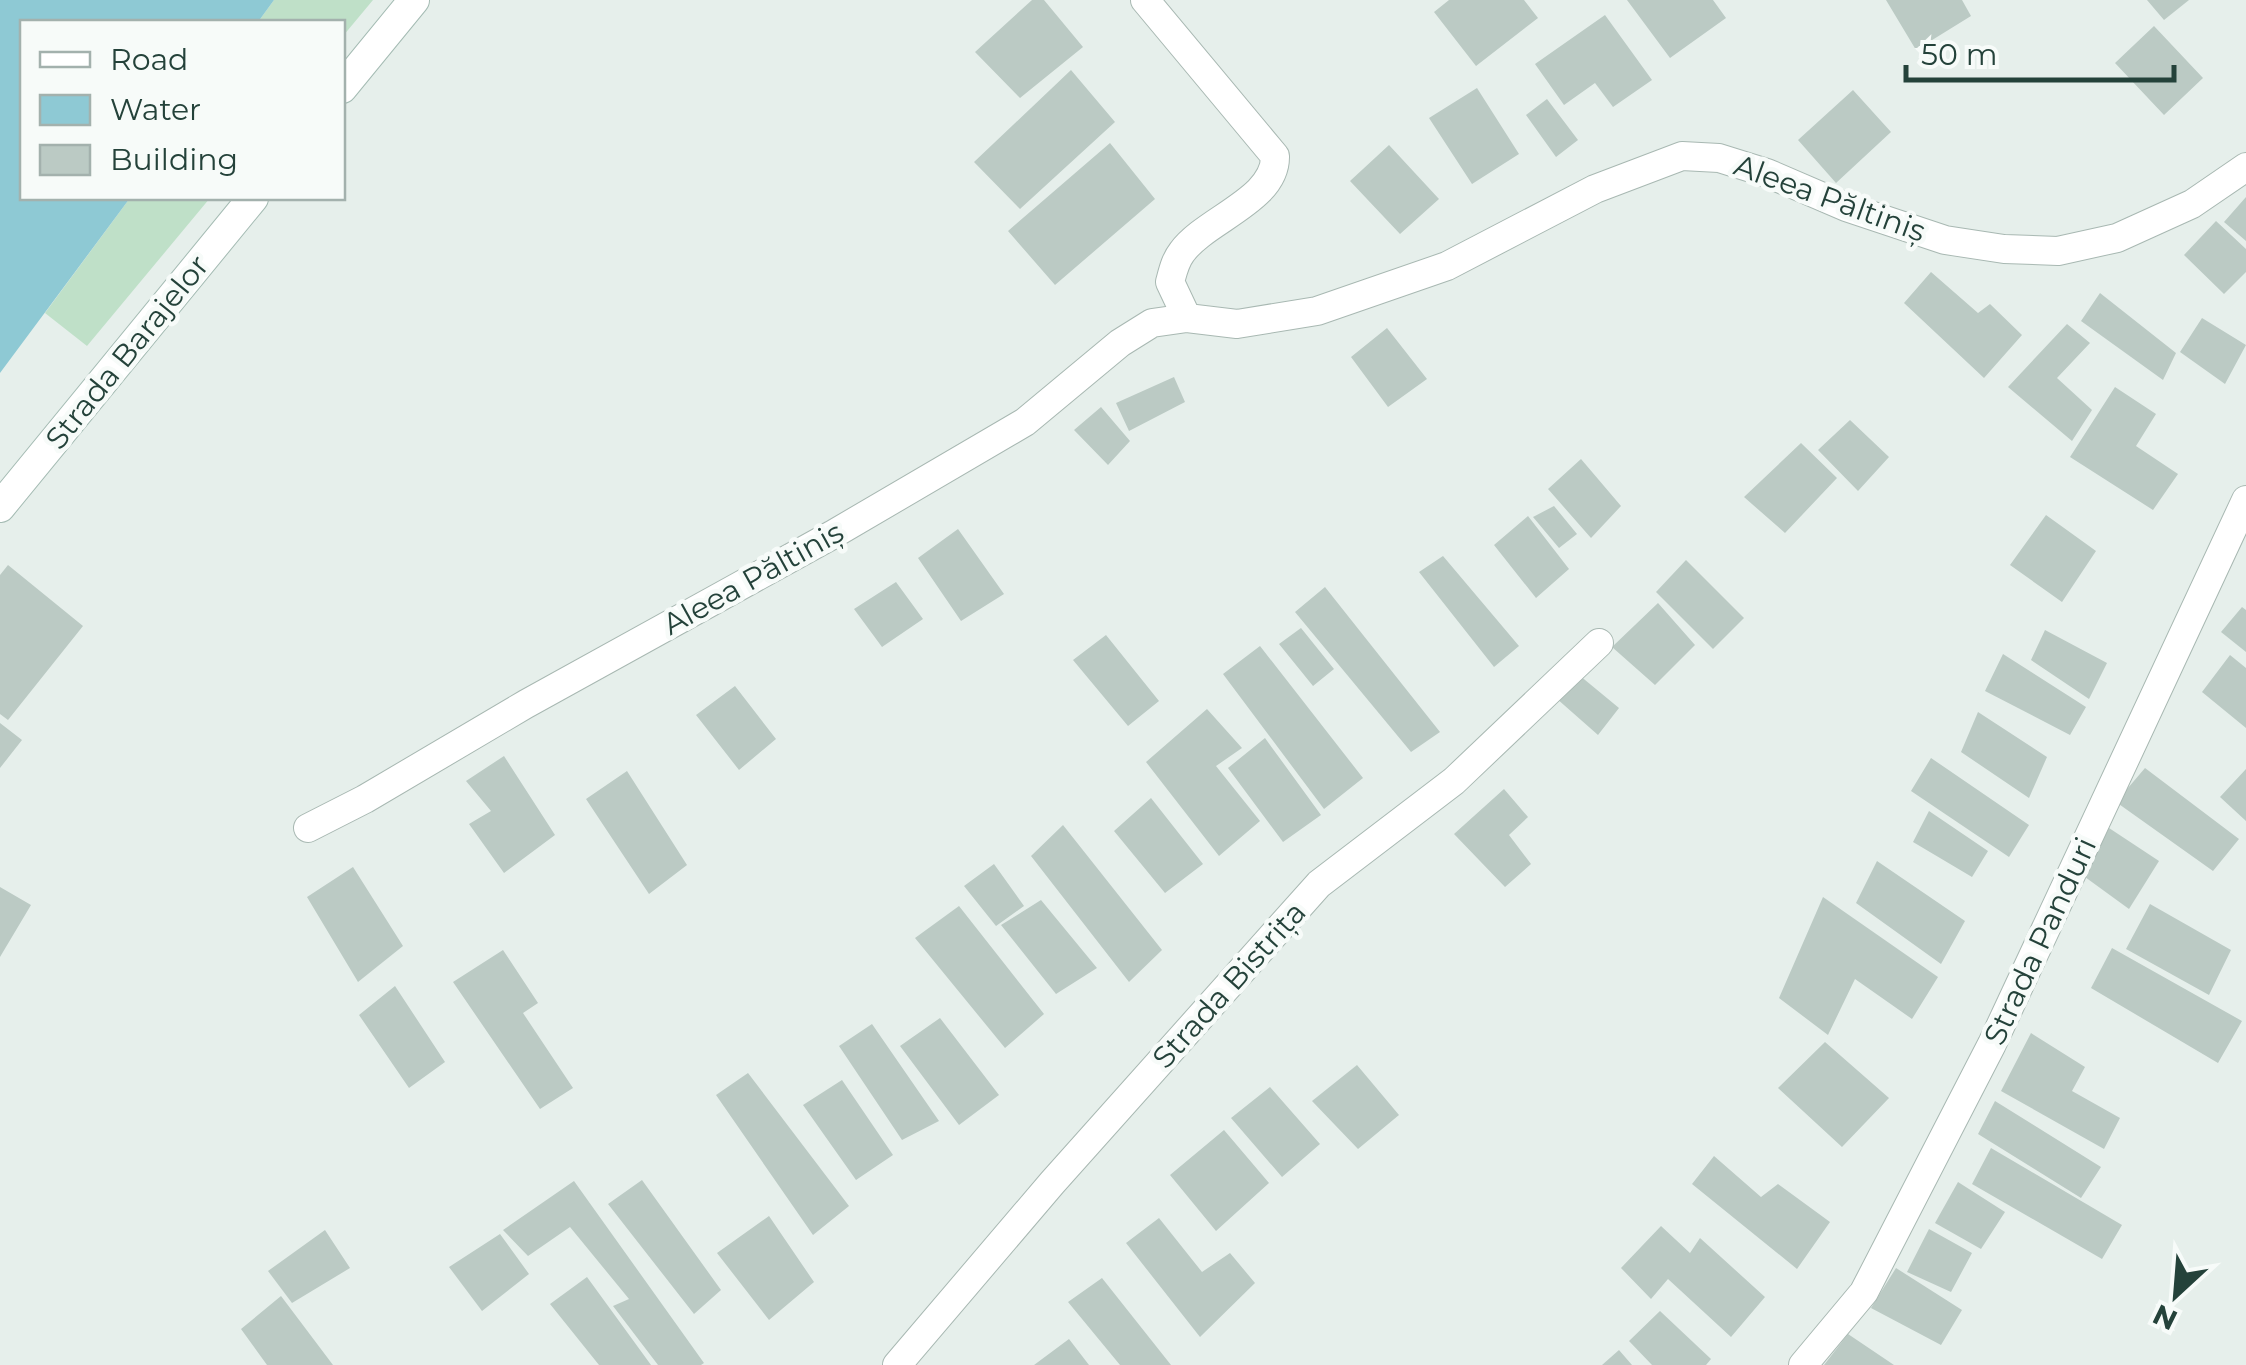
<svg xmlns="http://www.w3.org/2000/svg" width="2246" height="1365" font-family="Montserrat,sans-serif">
<rect width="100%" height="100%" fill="#e6efeb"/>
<path fill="#bfe0c8" d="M 274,0 L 373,0 L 343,36 L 342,22 L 258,22 Z
M 130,198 L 210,198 L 87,346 L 45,313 Z"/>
<path fill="#8ec9d4" d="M 0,0 L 274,0 L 258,22 L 22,22 L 22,198 L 130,198 L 0,373 Z"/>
<path fill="#bbcac4" d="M 1032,0 L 1044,0 L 1083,47 L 1020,98 L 975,52 Z
M 1449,0 L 1524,0 L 1538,18 L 1476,66 L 1434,12 Z
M 1627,0 L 1713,0 L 1726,18 L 1670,58 Z
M 1886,0 L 1962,0 L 1971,16 L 1916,50 Z
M 2147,0 L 2189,0 L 2164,20 Z
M 1605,15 L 1652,80 L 1613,107 L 1595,83 L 1564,105 L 1535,64 Z
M 2154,26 L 2203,78 L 2164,115 L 2115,63 Z
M 1071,70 L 1115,122 L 1020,209 L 974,162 Z
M 1477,88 L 1519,154 L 1472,184 L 1429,118 Z
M 1853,90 L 1891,132 L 1836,183 L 1798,140 Z
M 1547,99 L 1578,140 L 1556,157 L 1526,115 Z
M 1110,143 L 1155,199 L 1055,285 L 1008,231 Z
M 1389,145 L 1439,199 L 1400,234 L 1350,181 Z
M 2246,197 L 2246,241 L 2224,222 Z
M 2216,221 L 2246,249 L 2246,272 L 2224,294 L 2184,255 Z
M 1931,272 L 1978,313 L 1990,304 L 2022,335 L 1984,378 L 1904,303 Z
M 2100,293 L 2176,353 L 2163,380 L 2081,321 Z
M 2202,318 L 2246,345 L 2225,384 L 2180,352 Z
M 2067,324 L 2090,343 L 2057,378 L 2092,410 L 2072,441 L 2008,387 Z
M 1387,328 L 1427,379 L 1388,407 L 1351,357 Z
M 1174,377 L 1185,402 L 1129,431 L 1116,403 Z
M 2115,387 L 2156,414 L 2136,446 L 2178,474 L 2153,510 L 2070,457 Z
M 1101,407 L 1130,441 L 1108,465 L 1074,430 Z
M 1850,420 L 1889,457 L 1858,491 L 1818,450 Z
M 1801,443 L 1837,478 L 1785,533 L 1744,497 Z
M 1581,459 L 1621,506 L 1591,538 L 1548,489 Z
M 1554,506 L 1577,534 L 1559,548 L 1533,517 Z
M 2046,515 L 2096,551 L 2062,602 L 2010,565 Z
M 1528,516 L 1569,569 L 1536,598 L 1494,545 Z
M 958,529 L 1004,594 L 961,621 L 918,558 Z
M 1443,556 L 1519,646 L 1494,667 L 1419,572 Z
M 1686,560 L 1744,618 L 1713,649 L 1656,592 Z
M 8,565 L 83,626 L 8,720 L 0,714 L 0,575 Z
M 896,582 L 923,619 L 882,647 L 854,609 Z
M 1325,587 L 1440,732 L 1411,752 L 1295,612 Z
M 1658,603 L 1695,645 L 1655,685 L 1612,647 Z
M 2242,607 L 2246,610 L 2246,652 L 2221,632 Z
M 1301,628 L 1334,669 L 1313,686 L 1279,644 Z
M 2045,630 L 2107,663 L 2089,699 L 2031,660 Z
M 1106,635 L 1159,701 L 1128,726 L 1073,660 Z
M 1260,646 L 1363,778 L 1324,809 L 1223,674 Z
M 2003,654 L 2086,707 L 2070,735 L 1985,691 Z
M 2230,655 L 2246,668 L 2246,728 L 2202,692 Z
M 1579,675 L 1619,708 L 1598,735 L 1556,698 Z
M 735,686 L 776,739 L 739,770 L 696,715 Z
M 1207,709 L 1242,748 L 1216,766 L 1260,821 L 1219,856 L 1146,762 Z
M 1978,712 L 2047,757 L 2029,798 L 1961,752 Z
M 0,723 L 22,740 L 0,768 Z
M 1265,738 L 1321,815 L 1283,842 L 1228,768 Z
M 504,756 L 555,835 L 504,873 L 469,824 L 491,811 L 466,781 Z
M 1931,758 L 2029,825 L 2009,857 L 1911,791 Z
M 2145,768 L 2239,839 L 2213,871 L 2116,802 Z
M 2246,769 L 2246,821 L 2220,797 Z
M 627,771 L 687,865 L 649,894 L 586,799 Z
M 1504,789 L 1528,817 L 1509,835 L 1531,864 L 1505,887 L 1454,834 Z
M 1151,798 L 1203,864 L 1165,893 L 1114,831 Z
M 1929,811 L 1988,851 L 1972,877 L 1913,842 Z
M 1063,825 L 1162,950 L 1129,982 L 1031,856 Z
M 2109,828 L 2159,861 L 2129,909 L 2085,877 Z
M 1877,861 L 1965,921 L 1941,964 L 1856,903 Z
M 994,864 L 1024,906 L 996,926 L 964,886 Z
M 353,867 L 403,946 L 358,982 L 307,897 Z
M 0,887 L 31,905 L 0,957 Z
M 1823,897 L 1938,977 L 1912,1019 L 1855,979 L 1828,1035 L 1779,998 Z
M 1041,900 L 1097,968 L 1056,994 L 1001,925 Z
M 2150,904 L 2231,950 L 2209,995 L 2126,949 Z
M 959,906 L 1044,1014 L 1005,1048 L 915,938 Z
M 2112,948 L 2242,1021 L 2218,1063 L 2091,988 Z
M 503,950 L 538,1003 L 523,1013 L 573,1088 L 540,1109 L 453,982 Z
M 395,986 L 445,1062 L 409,1088 L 359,1015 Z
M 940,1018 L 999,1095 L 959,1125 L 900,1046 Z
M 872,1024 L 939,1121 L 902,1140 L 839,1046 Z
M 2031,1033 L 2085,1067 L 2072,1091 L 2120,1118 L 2104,1149 L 2001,1091 Z
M 1825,1042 L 1889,1098 L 1842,1147 L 1778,1088 Z
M 1357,1065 L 1399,1115 L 1358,1149 L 1312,1101 Z
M 748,1073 L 849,1206 L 813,1235 L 716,1095 Z
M 842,1080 L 893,1155 L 856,1180 L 803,1105 Z
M 1270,1087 L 1320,1144 L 1282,1177 L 1231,1118 Z
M 1995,1101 L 2101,1167 L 2081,1198 L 1978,1134 Z
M 1224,1130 L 1269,1183 L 1216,1231 L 1170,1175 Z
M 1991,1148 L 2122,1225 L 2102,1259 L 1972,1184 Z
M 1714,1156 L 1761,1197 L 1778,1184 L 1830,1222 L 1797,1269 L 1692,1184 Z
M 642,1180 L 721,1290 L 694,1314 L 608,1204 Z
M 574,1181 L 704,1363 L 701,1365 L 658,1365 L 613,1306 L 629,1299 L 570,1227 L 528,1256 L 503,1230 Z
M 1958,1182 L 2005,1212 L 1981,1249 L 1935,1223 Z
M 769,1216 L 814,1282 L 769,1320 L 717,1253 Z
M 1159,1218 L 1202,1272 L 1230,1253 L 1255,1283 L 1200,1337 L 1126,1243 Z
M 1661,1226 L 1690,1253 L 1700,1238 L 1765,1297 L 1731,1337 L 1668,1279 L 1651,1299 L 1621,1268 Z
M 1929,1229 L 1972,1253 L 1951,1292 L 1907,1272 Z
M 325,1230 L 350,1268 L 292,1303 L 268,1271 Z
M 500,1234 L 529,1274 L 482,1311 L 449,1267 Z
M 1896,1268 L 1962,1310 L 1941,1345 L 1871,1308 Z
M 587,1277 L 651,1365 L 599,1365 L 550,1304 Z
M 1102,1278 L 1171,1365 L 1120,1365 L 1068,1302 Z
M 281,1296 L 333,1365 L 267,1365 L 241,1329 Z
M 1660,1311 L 1711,1359 L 1706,1365 L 1652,1365 L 1629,1341 Z
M 1848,1334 L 1894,1365 L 1824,1365 Z
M 1069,1339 L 1089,1365 L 1034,1365 Z
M 1619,1350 L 1632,1365 L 1602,1365 Z"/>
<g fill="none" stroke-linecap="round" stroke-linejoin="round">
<defs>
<path id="minor" d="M 1145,0 L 1275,156 C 1276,200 1206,219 1182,252 C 1175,261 1173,271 1170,282 L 1187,318
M 308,828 L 365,799 L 526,704 L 832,535 L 1025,422 L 1120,343 L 1152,323 L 1187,318 L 1237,324 L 1317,311 L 1447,266 L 1595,189 L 1682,156 L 1719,158 L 1767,173 L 1846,207 L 1945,240 L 2004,249 L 2058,251 L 2117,238 L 2192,204 L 2246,167
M 897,1365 L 1052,1183 L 1319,884 L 1454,781 L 1599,643
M 1803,1365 L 1864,1292 L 1992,1044 L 2246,500"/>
<path id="secondary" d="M 342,88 L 414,0
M 0,507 L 253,198"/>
</defs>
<use href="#minor" stroke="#a8b8b2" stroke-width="30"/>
<use href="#secondary" stroke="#a4bbb3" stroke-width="32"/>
<use href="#minor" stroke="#fff" stroke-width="28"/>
<use href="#secondary" stroke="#fff" stroke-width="30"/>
</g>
<g text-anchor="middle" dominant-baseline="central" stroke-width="9" stroke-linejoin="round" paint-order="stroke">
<g font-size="30" fill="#24423a" stroke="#f7fbf9">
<text transform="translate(1830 198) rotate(20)">Aleea Păltiniș</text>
<text transform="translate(127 352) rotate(-51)">Strada Barajelor</text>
<text transform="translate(753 578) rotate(-29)">Aleea Păltiniș</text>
<text transform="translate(2040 941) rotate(-65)">Strada Panduri</text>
<text transform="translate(1229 985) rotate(-48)">Strada Bistrița</text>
</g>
</g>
<rect x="20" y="20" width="325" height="180" fill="#f7fbf9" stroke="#a3b1ad" stroke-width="2.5"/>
<rect x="40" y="52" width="50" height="15" fill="#ffffff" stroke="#a3b1ad" stroke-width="2.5"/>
<text x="110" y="70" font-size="30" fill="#24423a">Road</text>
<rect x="40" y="95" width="50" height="30" fill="#8ec9d4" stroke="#a3b1ad" stroke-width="2.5"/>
<text x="110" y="120" font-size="30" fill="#24423a">Water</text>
<rect x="40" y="145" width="50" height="30" fill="#bbcac4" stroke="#a3b1ad" stroke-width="2.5"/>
<text x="110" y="170" font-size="30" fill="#24423a">Building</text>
<g transform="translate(2176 1295) rotate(206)" stroke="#f7fbf9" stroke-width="8" paint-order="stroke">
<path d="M0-8L18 38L0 25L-18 38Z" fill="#24423a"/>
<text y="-15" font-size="28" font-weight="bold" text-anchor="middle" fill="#24423a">N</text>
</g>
<path d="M1906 65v15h268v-15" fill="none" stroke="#24423a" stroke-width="5"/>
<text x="1921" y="65" font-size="30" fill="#24423a" stroke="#f7fbf9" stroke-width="8" paint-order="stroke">50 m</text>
</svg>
